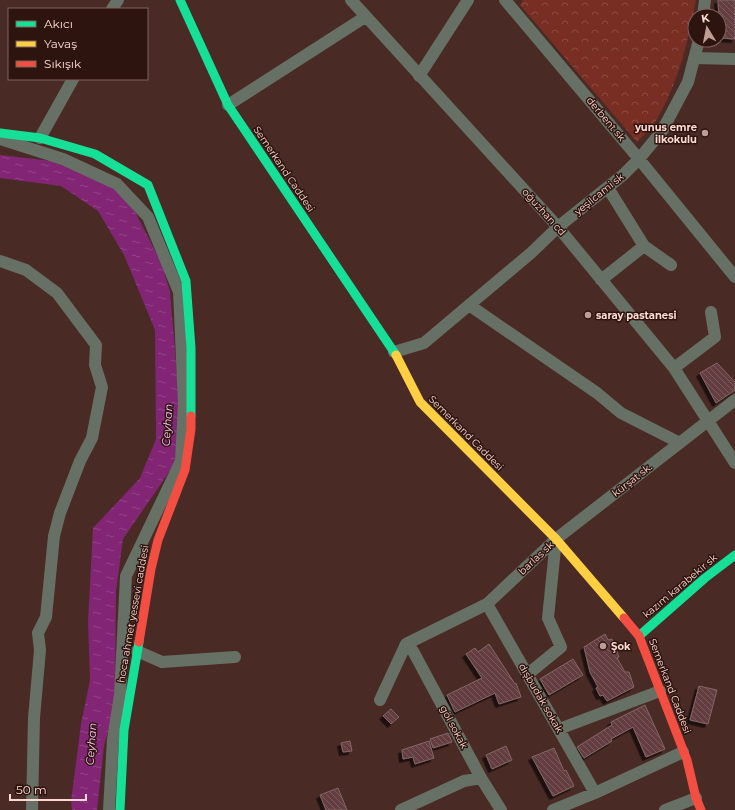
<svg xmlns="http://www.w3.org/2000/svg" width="735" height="810" font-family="Montserrat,sans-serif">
<defs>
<pattern id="park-crowns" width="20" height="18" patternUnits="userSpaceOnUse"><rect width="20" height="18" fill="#782e22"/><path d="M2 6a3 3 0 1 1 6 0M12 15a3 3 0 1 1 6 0" fill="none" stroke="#8c4c41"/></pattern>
<pattern id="water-ripples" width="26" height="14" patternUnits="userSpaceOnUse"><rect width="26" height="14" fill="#812574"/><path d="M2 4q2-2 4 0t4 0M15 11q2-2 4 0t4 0" fill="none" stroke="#944487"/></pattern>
<pattern id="building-back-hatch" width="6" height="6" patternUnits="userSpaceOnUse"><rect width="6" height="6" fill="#633c40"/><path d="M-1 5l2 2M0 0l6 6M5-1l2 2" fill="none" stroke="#7a585b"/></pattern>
<filter id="shadow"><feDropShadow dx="-3.5" dy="3.5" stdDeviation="0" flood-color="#0009"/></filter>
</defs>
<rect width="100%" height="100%" fill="#492a25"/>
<path fill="url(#park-crowns)" d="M 523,0 L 696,0 C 688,41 679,82 657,119 C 652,128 644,135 637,142 L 520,5 Z"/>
<path fill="url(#water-ripples)" d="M 0,155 L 52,161 L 104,181 L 129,200 L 161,262 L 170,291 L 180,411 L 176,462 L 123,539 L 116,592 L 115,705 L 104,746 L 97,810 L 72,810 L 71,801 L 81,724 L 90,680 L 88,621 L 93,528 L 140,478 L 156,439 L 155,330 L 124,255 L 98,211 L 61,186 L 0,178 Z"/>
<path fill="url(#building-back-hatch)" stroke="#826766" filter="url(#shadow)" d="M 718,0 L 735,0 L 735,39 L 720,38 Z
M 717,363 L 735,382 L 735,390 L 716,403 L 700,373 Z
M 605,634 L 608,640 L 612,639 L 619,657 L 617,658 L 625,672 L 629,672 L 634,687 L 607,701 L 603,695 L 600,696 L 596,688 L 598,687 L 590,672 L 584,647 Z
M 489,644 L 515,684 L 516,683 L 521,697 L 499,704 L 495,693 L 455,712 L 447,695 L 482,678 L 466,654 L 475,648 L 478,652 Z
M 573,659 L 583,675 L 549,695 L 540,679 Z
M 699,686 L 717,690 L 708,724 L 690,720 Z
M 645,705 L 665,749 L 646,757 L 633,727 L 611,739 L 612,741 L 584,758 L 577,747 L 612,725 L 611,722 Z
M 391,709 L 399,717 L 391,724 L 383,716 Z
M 448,733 L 452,742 L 433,748 L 430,739 Z
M 350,741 L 352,751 L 343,752 L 341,743 Z
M 429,741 L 434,758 L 415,764 L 413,757 L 403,759 L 402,750 Z
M 506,746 L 512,760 L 492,769 L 486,755 Z
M 554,748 L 564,771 L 566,770 L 574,786 L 553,796 L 532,757 Z
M 338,788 L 347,810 L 326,810 L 320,795 Z"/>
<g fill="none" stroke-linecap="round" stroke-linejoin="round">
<path stroke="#667065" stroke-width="12" d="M 351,0 L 558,227 L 674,368 L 735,463
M 505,0 L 639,159 L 735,277
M 112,9 L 118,0
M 703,16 L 705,0
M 694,58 L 735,59
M 419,76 L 468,0
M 228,105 L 365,17
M 40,138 L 73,79
M 0,139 L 63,159 L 117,184 L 148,217 L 179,292 L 184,404 L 181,461 L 126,576 L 120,695 L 113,739 L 109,810
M 644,246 L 671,265
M 0,261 L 26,270 L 57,293 L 96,345 L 95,365 L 102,387 L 92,438 L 80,461 L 60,513 L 54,536 L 46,617 L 38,633 L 40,650 L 34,718 L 32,810
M 601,280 L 644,246 L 608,188
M 469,305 L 597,393 L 621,413 L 680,443
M 394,352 L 424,343 L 531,253 L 558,227 L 623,175 L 639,159 L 662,131 L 688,82 L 699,40
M 674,368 L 715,337 L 711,312
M 556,539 L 735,400
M 487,604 L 595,793
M 406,644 L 487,604 L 556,539 L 548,618 L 561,647 L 528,674
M 406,644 L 413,651 L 481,778 L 501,810
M 137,651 L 162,662 L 235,657
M 380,700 L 406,644
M 559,729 L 660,691
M 401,810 L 464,781 L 481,778
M 553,810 L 595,793 L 683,752
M 665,810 L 696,798"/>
<path stroke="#16e098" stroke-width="9" d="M 180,0 L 228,105 L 396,355
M 0,133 L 40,138 L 95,154 L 148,185 L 186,281 L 191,348 L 191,416
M 639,636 L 705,578 L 735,555
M 120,810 L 124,730 L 139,642"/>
<path stroke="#ffcf43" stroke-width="9" d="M 396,355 L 420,402 L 556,539 L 624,618"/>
<path stroke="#f24e42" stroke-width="9" d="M 624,618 L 639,636 L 687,760 L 696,798 L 701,810
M 139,642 L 151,569 L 158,540 L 185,470 L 191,429 L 191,416"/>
</g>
<g fill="#bf9c95" stroke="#2d140f" stroke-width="1.5">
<circle cx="705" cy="133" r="4"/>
<circle cx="588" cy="315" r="4"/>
<circle cx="603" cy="646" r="4"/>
</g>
<g text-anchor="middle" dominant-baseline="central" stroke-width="3" stroke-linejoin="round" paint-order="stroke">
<g font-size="10" fill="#fed9d1" stroke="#2d140f">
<text transform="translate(606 119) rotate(50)">derbent sk</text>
<text transform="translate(284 169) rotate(56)">Semerkand Caddesi</text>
<text transform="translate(599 194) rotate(-39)">yeşilcami sk</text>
<text transform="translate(544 212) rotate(48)">oğuzhan cd</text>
<text transform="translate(466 433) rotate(45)">Semerkand Caddesi</text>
<text transform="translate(632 480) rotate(-38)">kürşat sk.</text>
<text transform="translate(536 558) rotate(-43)">barlas sk</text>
<text transform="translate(680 586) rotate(-40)">kazım karabekir sk</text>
<text transform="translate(133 614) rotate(-80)">hoca ahmet yessevi caddesi</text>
<text transform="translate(670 686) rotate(69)">Semerkand Caddesi</text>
<text transform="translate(541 698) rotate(60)">dışbudak sokak</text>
<text transform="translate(454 727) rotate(62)">göl sokak</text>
</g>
<g font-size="10" font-weight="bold" fill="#fed9d1" stroke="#2d140f" text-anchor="start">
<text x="697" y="127" text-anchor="end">yunus emre<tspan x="697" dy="12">ilkokulu</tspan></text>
<text x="596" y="315">saray pastanesi</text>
<text x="611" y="646">Şok</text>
</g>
<g font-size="11" font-style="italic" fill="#fbc9f2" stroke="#2d140f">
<text transform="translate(167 425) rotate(-86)">Ceyhan</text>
<text transform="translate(91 744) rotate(-86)">Ceyhan</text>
</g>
</g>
<rect x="8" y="8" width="140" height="72" fill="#2d140f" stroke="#81635d"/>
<rect x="16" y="21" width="20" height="6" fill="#16e098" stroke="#81635d"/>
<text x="44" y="28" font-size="12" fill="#fed9d1">Akıcı</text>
<rect x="16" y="41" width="20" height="6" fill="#ffcf43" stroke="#81635d"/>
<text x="44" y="48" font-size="12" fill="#fed9d1">Yavaş</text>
<rect x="16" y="61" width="20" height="6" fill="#f24e42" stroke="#81635d"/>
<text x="44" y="68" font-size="12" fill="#fed9d1">Sıkışık</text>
<g transform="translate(707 28) rotate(350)"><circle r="19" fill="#2d140f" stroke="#81635d"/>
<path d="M0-3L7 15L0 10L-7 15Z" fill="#bf9c95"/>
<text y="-6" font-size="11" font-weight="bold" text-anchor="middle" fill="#fed9d1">K</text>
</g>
<path d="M10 794v6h76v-6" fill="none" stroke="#fed9d1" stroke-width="2"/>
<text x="16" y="794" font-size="12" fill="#fed9d1" stroke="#2d140f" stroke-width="3" paint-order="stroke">50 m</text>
</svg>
